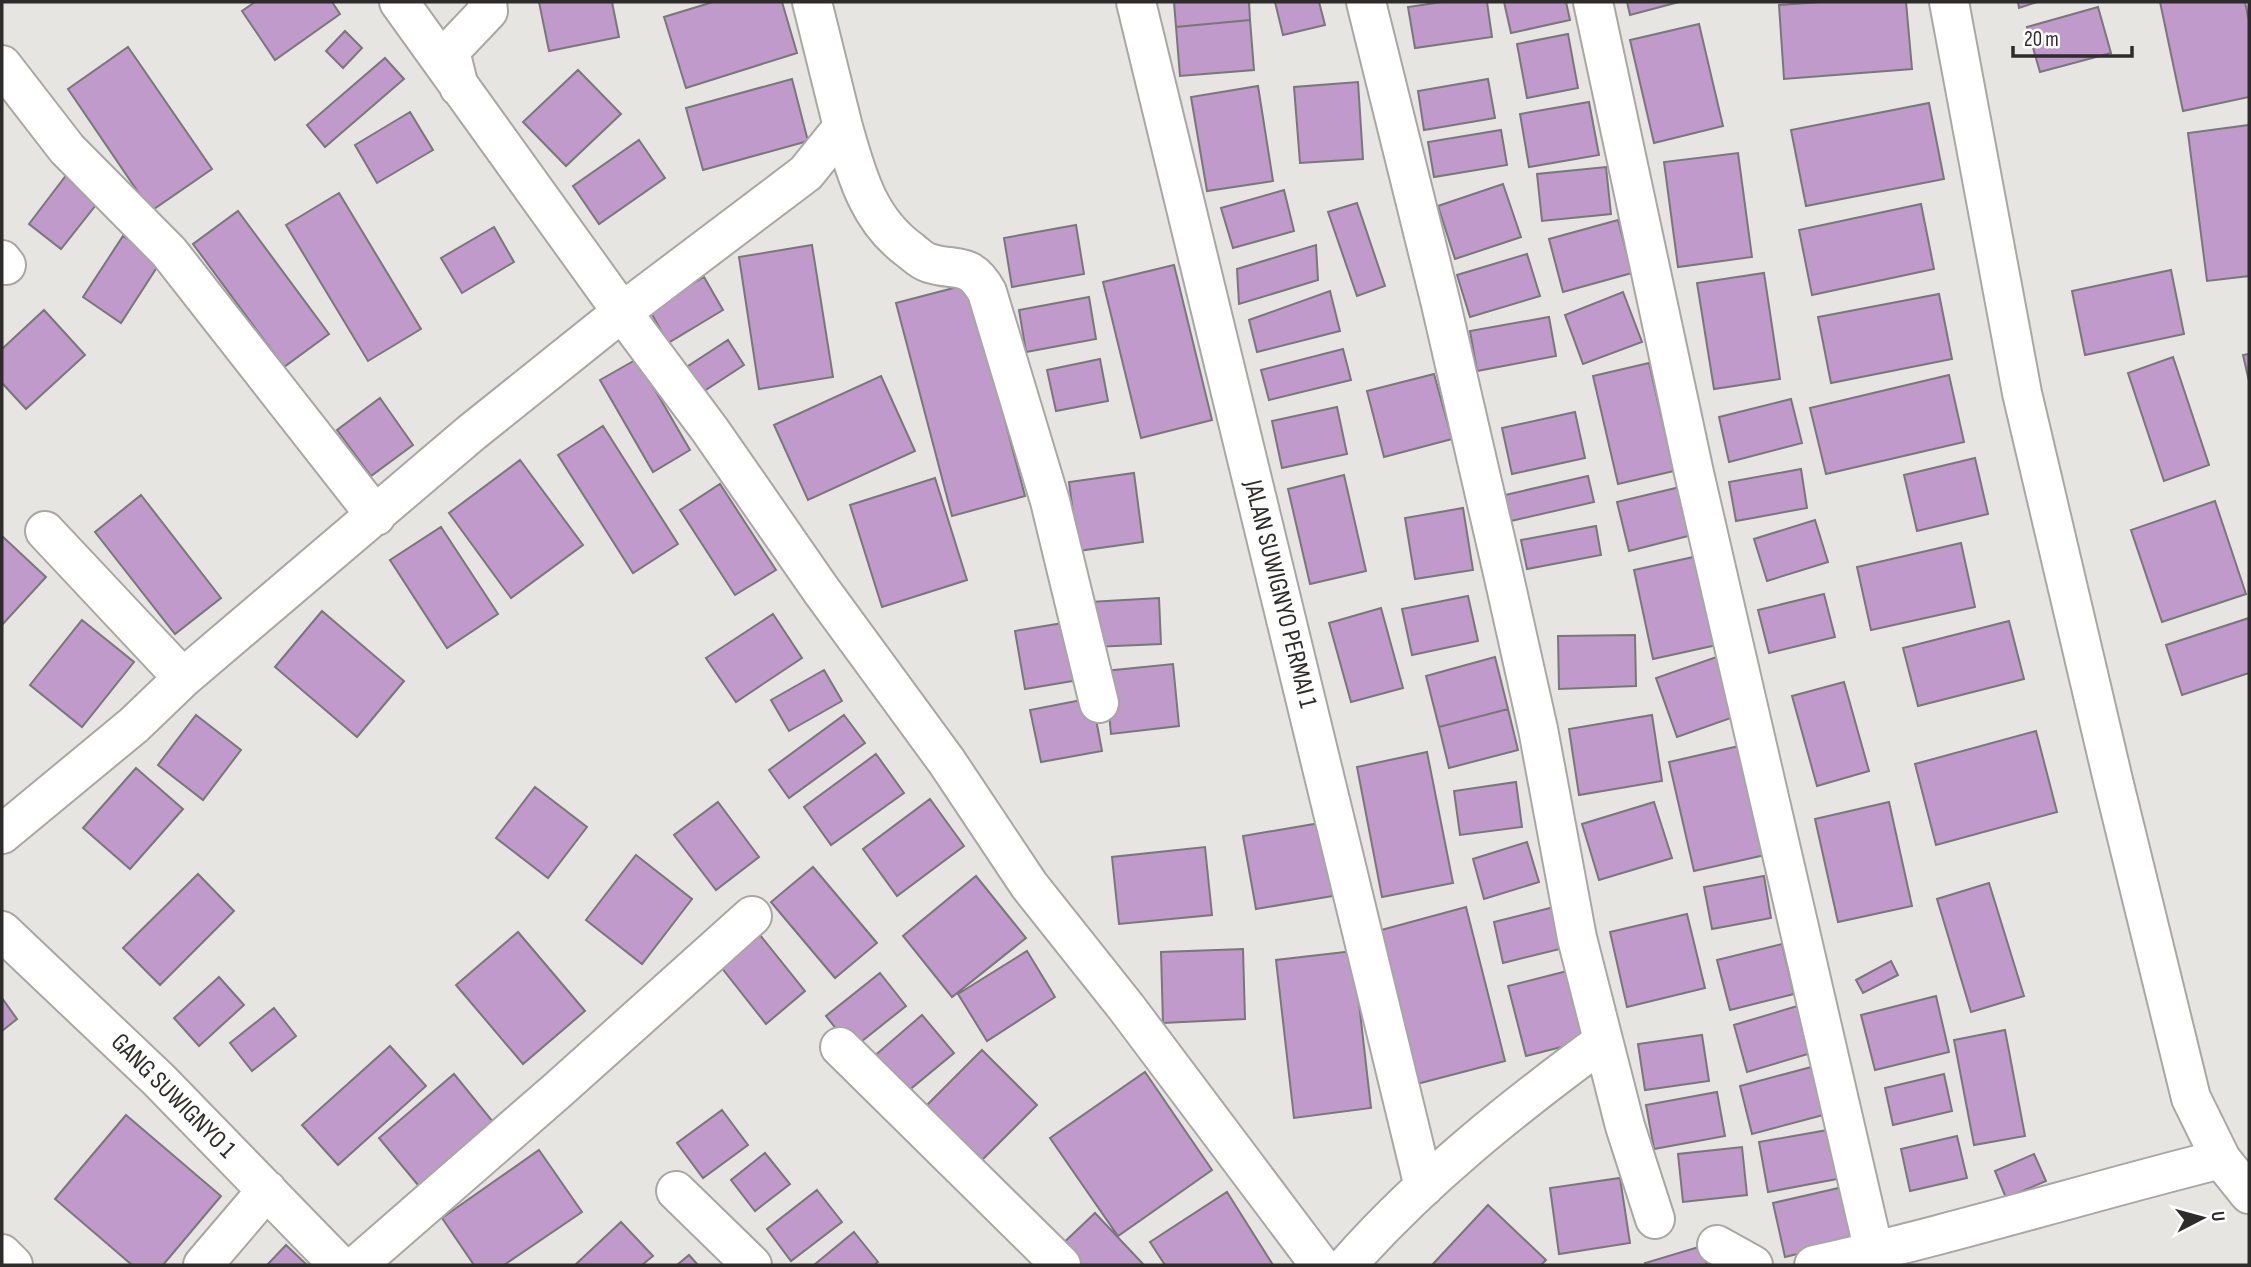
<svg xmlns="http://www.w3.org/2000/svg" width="2251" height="1267" font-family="'Sofia Sans Condensed',sans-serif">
<rect width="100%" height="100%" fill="#e7e5e1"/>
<path fill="#bf9aca" stroke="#79777a" stroke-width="2" d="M 255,2 L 332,2 L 340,14 L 275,60 L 242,11 Z
M 539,2 L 612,2 L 619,37 L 549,51 Z
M 713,2 L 782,2 L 797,53 L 686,88 L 664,17 Z
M 1174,2 L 1249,2 L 1250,20 L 1176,27 Z
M 1275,2 L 1319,2 L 1325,25 L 1283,35 Z
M 1442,2 L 1487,2 L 1492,37 L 1415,48 L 1408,7 Z
M 1504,2 L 1566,2 L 1570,20 L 1511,33 Z
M 1627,2 L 1679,2 L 1630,15 Z
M 1821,2 L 1906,2 L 1912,69 L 1784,79 L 1779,5 Z
M 2018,2 L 2037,2 L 2019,8 Z
M 2160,2 L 2245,2 L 2249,21 L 2249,97 L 2183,111 Z
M 2098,7 L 2111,53 L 2040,72 L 2027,27 Z
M 1250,20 L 1254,70 L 1180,76 L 1176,27 Z
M 1699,24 L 1723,126 L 1654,143 L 1630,40 Z
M 345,31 L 362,48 L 343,68 L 326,51 Z
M 1568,34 L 1578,88 L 1527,98 L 1517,44 Z
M 128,47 L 212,169 L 151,211 L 68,89 Z
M 385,58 L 404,79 L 325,147 L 307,125 Z
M 578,70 L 621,114 L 566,166 L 523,122 Z
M 792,79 L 808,141 L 703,170 L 686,108 Z
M 1488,79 L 1495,118 L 1424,130 L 1418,91 Z
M 1358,82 L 1363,159 L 1300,163 L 1294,87 Z
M 1258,86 L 1273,181 L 1207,191 L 1191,97 Z
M 1589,102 L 1599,155 L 1529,167 L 1520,114 Z
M 1929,103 L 1944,179 L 1806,206 L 1791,130 Z
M 410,112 L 433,150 L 377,183 L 355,145 Z
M 2249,125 L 2249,276 L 2207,281 L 2188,133 Z
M 1501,130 L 1507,165 L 1434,177 L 1428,142 Z
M 639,140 L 665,178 L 599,224 L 573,186 Z
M 1738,153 L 1752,257 L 1678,267 L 1664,162 Z
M 74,165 L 107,191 L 61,249 L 29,224 Z
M 1606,167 L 1611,214 L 1542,221 L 1537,174 Z
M 1503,184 L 1521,237 L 1455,259 L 1438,206 Z
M 1284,190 L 1294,231 L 1233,248 L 1221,208 Z
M 339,193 L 421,329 L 368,361 L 286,225 Z
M 1357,203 L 1385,286 L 1357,296 L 1328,212 Z
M 1921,204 L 1934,269 L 1812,295 L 1799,230 Z
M 238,211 L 329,334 L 284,367 L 193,244 Z
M 1618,220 L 1632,273 L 1563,292 L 1549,239 Z
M 1076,225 L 1084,274 L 1012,287 L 1004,238 Z
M 494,227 L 514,262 L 462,293 L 441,258 Z
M 123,236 L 161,261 L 121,323 L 83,297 Z
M 812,245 L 833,377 L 759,389 L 739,257 Z
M 1316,245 L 1318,280 L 1239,304 L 1237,269 Z
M 1527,254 L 1540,296 L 1470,317 L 1457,275 Z
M 1174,265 L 1212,420 L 1141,438 L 1103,282 Z
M 2171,270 L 2184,334 L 2085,355 L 2072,291 Z
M 1764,273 L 1780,379 L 1714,389 L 1697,283 Z
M 704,277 L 723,310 L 668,343 L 649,309 Z
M 969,284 L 1025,496 L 952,516 L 896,303 Z
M 1330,291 L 1340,331 L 1257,352 L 1249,320 Z
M 1623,292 L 1642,342 L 1583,364 L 1565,315 Z
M 1939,294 L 1952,359 L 1831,383 L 1818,317 Z
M 1089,297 L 1096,339 L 1026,352 L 1019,310 Z
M 44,310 L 85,355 L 26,409 L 2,383 L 2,349 Z
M 1549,317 L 1556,356 L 1477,371 L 1470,331 Z
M 728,340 L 744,365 L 701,393 L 685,368 Z
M 1343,349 L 1351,380 L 1269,400 L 1261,370 Z
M 2249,354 L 2249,381 L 2243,355 Z
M 2173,357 L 2209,465 L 2164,481 L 2128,373 Z
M 637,359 L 690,450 L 653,472 L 600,380 Z
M 1100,359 L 1108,401 L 1056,411 L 1047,370 Z
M 1649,363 L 1674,471 L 1618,484 L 1593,376 Z
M 1434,374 L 1452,439 L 1384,457 L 1367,391 Z
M 1949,375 L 1964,442 L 1826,474 L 1810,408 Z
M 881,376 L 915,451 L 808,500 L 774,425 Z
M 380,398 L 413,445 L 371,476 L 337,430 Z
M 1791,399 L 1802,443 L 1729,462 L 1719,417 Z
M 1337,407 L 1347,454 L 1282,468 L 1272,421 Z
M 1575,412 L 1585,458 L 1512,474 L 1502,428 Z
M 603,426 L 678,544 L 633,573 L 558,455 Z
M 1975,458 L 1988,514 L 1917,531 L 1904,475 Z
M 520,460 L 583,545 L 511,598 L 449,513 Z
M 1801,469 L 1807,508 L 1736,521 L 1729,482 Z
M 1134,473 L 1143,542 L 1078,551 L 1069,482 Z
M 1344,475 L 1366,571 L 1310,584 L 1288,489 Z
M 1588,476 L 1594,502 L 1511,521 L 1505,495 Z
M 935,478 L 967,580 L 882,607 L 850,505 Z
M 720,484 L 776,570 L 735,595 L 680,510 Z
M 1680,487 L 1692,535 L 1629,551 L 1617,502 Z
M 141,495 L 221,598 L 175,634 L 95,532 Z
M 2215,501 L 2246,594 L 2162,622 L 2131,530 Z
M 1463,508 L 1473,570 L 1415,579 L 1405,518 Z
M 1815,520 L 1828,562 L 1767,581 L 1754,539 Z
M 1596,526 L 1601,555 L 1527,569 L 1521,540 Z
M 441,527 L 498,614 L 447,648 L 390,560 Z
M 2,536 L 46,577 L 2,625 Z
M 1961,543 L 1975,607 L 1871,630 L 1857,567 Z
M 1698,556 L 1717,645 L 1653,659 L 1634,570 Z
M 1824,594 L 1835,637 L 1769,653 L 1758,610 Z
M 1468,596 L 1478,641 L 1412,655 L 1402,609 Z
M 1159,598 L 1161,644 L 1093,647 L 1090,602 Z
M 1381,608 L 1403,688 L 1351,702 L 1329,623 Z
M 322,611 L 404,681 L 357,737 L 275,667 Z
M 773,614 L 802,658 L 736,702 L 706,658 Z
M 2249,618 L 2249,673 L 2182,695 L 2166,645 Z
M 82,620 L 134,662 L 82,727 L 30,685 Z
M 2009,621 L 2024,679 L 1918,706 L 1903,648 Z
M 1069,622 L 1079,680 L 1025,689 L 1015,631 Z
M 1635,635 L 1636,686 L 1559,689 L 1558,636 Z
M 1728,653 L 1748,712 L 1677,737 L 1656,678 Z
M 1495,657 L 1508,709 L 1439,727 L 1426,676 Z
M 1173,664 L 1179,726 L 1111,734 L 1105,671 Z
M 824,670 L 842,701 L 789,731 L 771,700 Z
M 1844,682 L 1869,771 L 1817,786 L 1792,696 Z
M 1092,698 L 1102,751 L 1041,762 L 1030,710 Z
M 1508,709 L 1518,750 L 1449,768 L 1439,727 Z
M 196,715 L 241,750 L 203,800 L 158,765 Z
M 844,715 L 865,743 L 789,798 L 769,770 Z
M 1652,715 L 1662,781 L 1579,795 L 1569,729 Z
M 2036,731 L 2057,812 L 1936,845 L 1915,764 Z
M 1739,746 L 1765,855 L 1694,871 L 1669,762 Z
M 1427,752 L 1453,883 L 1382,897 L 1357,767 Z
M 876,754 L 904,793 L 831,845 L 804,807 Z
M 136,768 L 183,809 L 130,869 L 83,828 Z
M 1516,782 L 1522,827 L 1460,835 L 1454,791 Z
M 535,787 L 587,827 L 548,878 L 496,838 Z
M 930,799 L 964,846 L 897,896 L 863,849 Z
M 718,802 L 759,857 L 716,890 L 674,835 Z
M 1654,802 L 1672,858 L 1599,880 L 1582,824 Z
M 1889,802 L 1912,906 L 1838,922 L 1815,819 Z
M 1320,823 L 1333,896 L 1256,909 L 1243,836 Z
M 1527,842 L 1539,882 L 1484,899 L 1473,859 Z
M 1205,847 L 1212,915 L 1119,924 L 1112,857 Z
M 636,855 L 692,899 L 642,964 L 586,920 Z
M 813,867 L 877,943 L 835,978 L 771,902 Z
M 198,874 L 234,911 L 160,985 L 123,948 Z
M 976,876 L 1026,938 L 952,997 L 903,936 Z
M 1764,876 L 1771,918 L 1712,929 L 1704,887 Z
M 1989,883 L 2024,996 L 1971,1012 L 1937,899 Z
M 1558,906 L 1568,947 L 1503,963 L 1494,922 Z
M 1466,907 L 1505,1061 L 1413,1085 L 1374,932 Z
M 1687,914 L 1705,988 L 1627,1007 L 1610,932 Z
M 518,932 L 585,1011 L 523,1064 L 456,985 Z
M 760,935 L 805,991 L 766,1024 L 721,967 Z
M 1782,944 L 1794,994 L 1730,1010 L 1717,960 Z
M 1243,949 L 1245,1019 L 1163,1023 L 1161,952 Z
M 1027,951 L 1055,997 L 987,1041 L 958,994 Z
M 1353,951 L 1371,1108 L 1294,1118 L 1276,960 Z
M 1891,961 L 1898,975 L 1863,993 L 1856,980 Z
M 1579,968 L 1597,1038 L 1526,1056 L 1508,986 Z
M 880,973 L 906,1006 L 852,1049 L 826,1016 Z
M 219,977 L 244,1005 L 199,1046 L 174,1018 Z
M 1936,996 L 1949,1052 L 1875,1070 L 1861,1015 Z
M 2,998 L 17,1019 L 2,1031 Z
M 1804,1004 L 1818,1051 L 1747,1072 L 1734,1025 Z
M 274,1008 L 296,1036 L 252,1071 L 230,1043 Z
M 922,1015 L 954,1053 L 896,1101 L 865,1064 Z
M 2005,1030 L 2025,1136 L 1974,1145 L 1954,1040 Z
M 1702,1035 L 1709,1081 L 1645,1090 L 1638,1044 Z
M 390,1046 L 426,1086 L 338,1165 L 302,1125 Z
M 982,1050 L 1037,1105 L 971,1171 L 916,1116 Z
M 1815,1066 L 1827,1114 L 1752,1134 L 1740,1086 Z
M 1145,1072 L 1212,1170 L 1118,1236 L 1050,1138 Z
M 454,1074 L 498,1128 L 423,1191 L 379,1138 Z
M 1944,1074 L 1952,1111 L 1893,1125 L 1885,1088 Z
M 1717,1092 L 1725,1136 L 1654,1149 L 1646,1105 Z
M 722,1110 L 748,1145 L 703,1178 L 677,1143 Z
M 126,1115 L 221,1196 L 163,1265 L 132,1265 L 55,1199 Z
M 1839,1128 L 1848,1177 L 1768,1192 L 1759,1142 Z
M 1957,1136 L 1967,1178 L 1910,1191 L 1901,1149 Z
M 1742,1147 L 1747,1195 L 1683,1202 L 1678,1154 Z
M 539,1150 L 582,1212 L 504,1265 L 474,1265 L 442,1218 Z
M 765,1153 L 790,1184 L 755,1211 L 731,1180 Z
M 2034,1154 L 2046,1181 L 2006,1198 L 1995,1171 Z
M 1620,1178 L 1630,1243 L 1559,1254 L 1550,1188 Z
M 1843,1187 L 1855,1240 L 1785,1257 L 1773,1203 Z
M 817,1190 L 842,1222 L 791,1261 L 767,1229 Z
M 1227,1192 L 1273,1265 L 1165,1265 L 1150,1242 Z
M 1488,1205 L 1546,1260 L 1541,1265 L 1432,1265 Z
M 1095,1213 L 1144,1265 L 1073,1265 L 1057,1249 Z
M 621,1222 L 653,1256 L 642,1265 L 575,1265 Z
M 854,1232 L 878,1262 L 874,1265 L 814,1265 Z
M 286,1245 L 307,1265 L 267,1265 Z
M 1702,1246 L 1707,1265 L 1646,1265 L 1645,1263 Z
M 689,1255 L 698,1265 L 677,1265 Z"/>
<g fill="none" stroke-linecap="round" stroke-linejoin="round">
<defs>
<path id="street" d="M 399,2 L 622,312 L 710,430 L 821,590 L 947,762 L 1029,885 L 1126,1007 L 1320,1265
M 1136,2 L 1424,1187
M 1366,2 L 1440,300 L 1503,573 L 1538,729 L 1577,938 L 1625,1126 L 1655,1219
M 1593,2 L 1694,473 L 1874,1252
M 1949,2 L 2022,393 L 2113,780 L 2191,1098 L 2221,1159 L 2249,1194
M 2,65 L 67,149 L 169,252 L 376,516
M 459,87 L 450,51 L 488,11 L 487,2
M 843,127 C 857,176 868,220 911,251 C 916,255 922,261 929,263 C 957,272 969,260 987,292 L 1050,501 L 1099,703
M 2,260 L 6,265
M 45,531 L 183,678
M 2,834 L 134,725 L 183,678 L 471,433 L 622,312 L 806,173 L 843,127 L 812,2
M 2,931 L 159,1080 L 339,1265
M 840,1047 L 1061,1265
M 676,1191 L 752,1265
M 1717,1245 L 1753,1265
M 2,1254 L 13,1265
M 203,1265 L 267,1190
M 357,1265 L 559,1089 L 752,916
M 1347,1265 C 1422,1180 1511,1109 1602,1042
M 1814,1265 C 1951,1235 2085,1193 2221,1159"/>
</defs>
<use href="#street" stroke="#a8a7a3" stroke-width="42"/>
<use href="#street" stroke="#fff" stroke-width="38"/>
</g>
<g text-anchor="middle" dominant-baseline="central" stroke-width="5" stroke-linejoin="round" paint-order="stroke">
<g font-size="26" fill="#2d2c2a" stroke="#fff">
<text transform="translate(1280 594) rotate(76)">JALAN SUWIGNYO PERMAI 1</text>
<text transform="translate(173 1096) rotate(45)">GANG SUWIGNYO 1</text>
</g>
</g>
<rect width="2251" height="1267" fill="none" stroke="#2d2c2a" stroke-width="7"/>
<g transform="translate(2202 1218) rotate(84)" stroke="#ffffff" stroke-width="5" paint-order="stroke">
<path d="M0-5L12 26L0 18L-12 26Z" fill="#2d2c2a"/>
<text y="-10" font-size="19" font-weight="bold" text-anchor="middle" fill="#2d2c2a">U</text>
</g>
<path d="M2013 46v10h119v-10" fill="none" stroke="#2d2c2a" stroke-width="3.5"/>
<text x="2024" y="46" font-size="21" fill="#2d2c2a" stroke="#ffffff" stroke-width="5" paint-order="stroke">20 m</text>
</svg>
